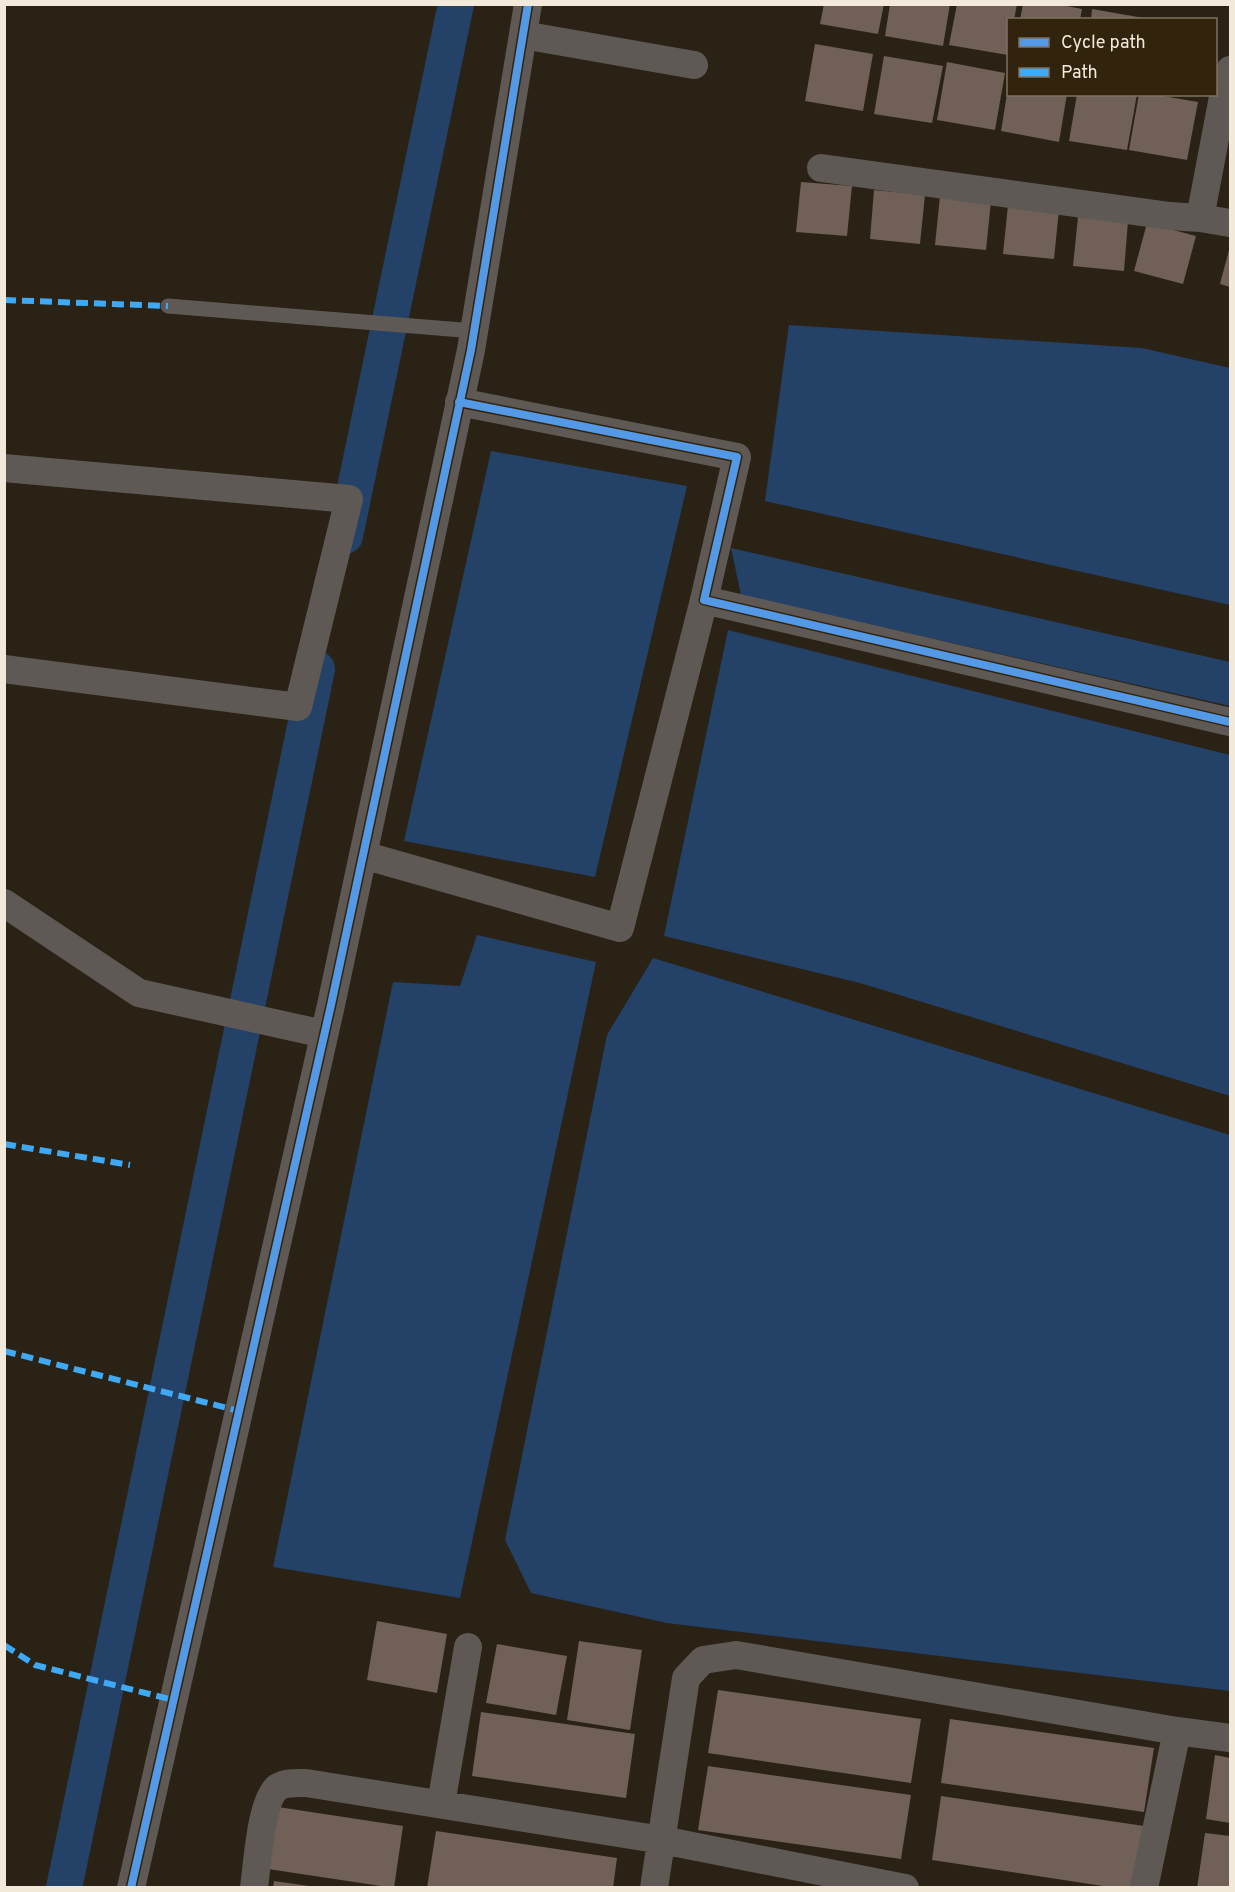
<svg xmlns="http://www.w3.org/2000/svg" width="1235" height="1892" font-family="Overpass,sans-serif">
<rect width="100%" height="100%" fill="#2a2215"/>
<path fill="#244167" d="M 789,325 L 1142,348 L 1230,368 L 1230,605 L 765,501 Z
M 491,451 L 687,486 L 595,877 L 404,841 Z
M 731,548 L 1230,662 L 1230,706 L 741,595 Z
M 728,630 L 1230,755 L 1230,1096 L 860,983 L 664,936 Z
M 477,935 L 596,962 L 460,1598 L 273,1567 L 393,982 L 460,986 Z
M 653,958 L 1230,1135 L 1230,1691 L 667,1623 L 531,1593 L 505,1540 L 607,1035 Z"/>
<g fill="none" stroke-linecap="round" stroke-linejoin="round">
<path stroke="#244167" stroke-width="36" d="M 345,536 L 456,4
M 64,1888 L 317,669"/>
</g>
<path fill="#706058" d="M 824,4 L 884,4 L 878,34 L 820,24 Z
M 890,4 L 950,4 L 943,46 L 885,36 Z
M 957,4 L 1017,4 L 1014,20 L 1008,20 L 1008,55 L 949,45 Z
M 1023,4 L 1056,4 L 1082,9 L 1080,20 L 1020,20 Z
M 1092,9 L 1144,18 L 1144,20 L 1091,20 Z
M 815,44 L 873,54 L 863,111 L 805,101 Z
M 884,56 L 943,66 L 932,123 L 874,114 Z
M 947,62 L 1005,73 L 995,130 L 937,120 Z
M 1007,94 L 1067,94 L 1059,142 L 1001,131 Z
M 1077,94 L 1137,94 L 1127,150 L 1069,141 Z
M 1139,94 L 1151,94 L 1198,102 L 1187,160 L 1129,150 Z
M 801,182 L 852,186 L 847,236 L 796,232 Z
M 874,190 L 925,195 L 920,244 L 870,239 Z
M 940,196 L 991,201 L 986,250 L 935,245 Z
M 1008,205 L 1059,210 L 1054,259 L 1003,254 Z
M 1078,217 L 1128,221 L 1124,271 L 1073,266 Z
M 1147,223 L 1196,236 L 1183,284 L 1134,271 Z
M 1230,246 L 1230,287 L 1220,284 Z
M 377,1621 L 447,1634 L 437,1693 L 367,1680 Z
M 579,1641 L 642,1650 L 630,1730 L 567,1720 Z
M 497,1644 L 567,1656 L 556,1715 L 486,1703 Z
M 718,1690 L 921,1719 L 911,1783 L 708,1753 Z
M 481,1712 L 635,1734 L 626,1798 L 472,1776 Z
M 950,1719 L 1154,1748 L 1144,1812 L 941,1783 Z
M 1215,1755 L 1230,1758 L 1230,1823 L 1206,1819 Z
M 708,1766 L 911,1795 L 901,1859 L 698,1830 Z
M 941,1796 L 1144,1826 L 1135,1888 L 1116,1888 L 932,1860 Z
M 278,1807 L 403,1826 L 394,1888 L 268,1869 Z
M 436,1831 L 617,1858 L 613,1888 L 427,1888 Z
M 1205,1833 L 1230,1836 L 1230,1888 L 1197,1888 Z
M 274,1881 L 309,1886 L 309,1888 L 273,1888 Z"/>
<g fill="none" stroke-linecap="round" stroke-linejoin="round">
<path stroke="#5f5956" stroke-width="15" d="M 168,306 L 474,331"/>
<path stroke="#5f5956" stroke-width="28" d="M 523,35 L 694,65
M 821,168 L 1170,216 L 1200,218 L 1230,223
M 1200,218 L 1226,81 L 1230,70
M 459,402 L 737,457 L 704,600 L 1230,722
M 4,468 L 349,499 L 298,707 L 4,669
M 363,855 L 620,928 L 704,600
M 4,903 L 139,993 L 324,1034
M 441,1804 L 468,1647
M 131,1888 L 331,1005 L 471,350 L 528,4
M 254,1888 C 257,1866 261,1799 278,1787 C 286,1782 297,1783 306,1783 L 662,1840 L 905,1888
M 654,1888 L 686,1678 L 703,1660 L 736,1655 L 1177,1731 L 1230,1738
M 1144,1888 L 1177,1731"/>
<path stroke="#3fa9f5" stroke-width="6" stroke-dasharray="12 6" stroke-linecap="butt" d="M 4,300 L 168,306
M 4,1144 L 130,1165
M 4,1351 L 239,1411
M 4,1645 L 35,1665 L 173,1700"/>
<defs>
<path id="cycleway" d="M 459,402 L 737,457 L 704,600 L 1230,722
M 131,1888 L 331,1005 L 471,350 L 528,4"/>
</defs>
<use href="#cycleway" stroke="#32230d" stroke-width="11"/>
<use href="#cycleway" stroke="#5399e6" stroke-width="8"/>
</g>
<rect width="1235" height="1892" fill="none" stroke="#f2e9db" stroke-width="12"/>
<rect x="1007" y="18" width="210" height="78" fill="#32230d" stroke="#7f725f" stroke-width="1.5"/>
<rect x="1019" y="38" width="30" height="9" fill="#5399e6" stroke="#7f725f" stroke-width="1.5"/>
<text x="1061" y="48" font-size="18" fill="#f2e9db">Cycle path</text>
<rect x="1019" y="68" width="30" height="9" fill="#3fa9f5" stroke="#7f725f" stroke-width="1.5"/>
<text x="1061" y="78" font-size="18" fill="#f2e9db">Path</text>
</svg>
